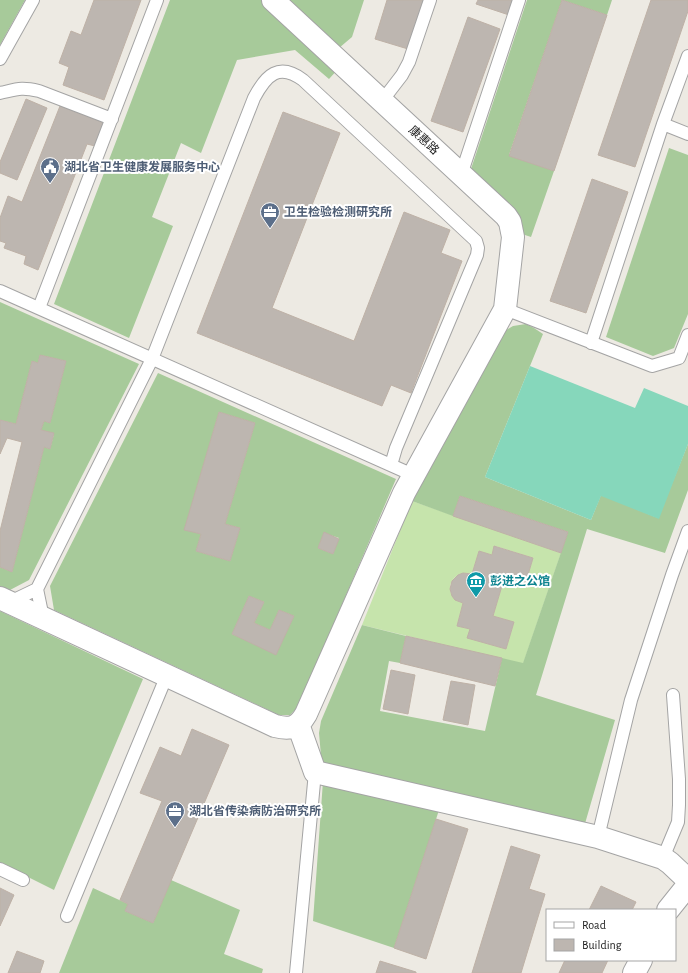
<svg xmlns="http://www.w3.org/2000/svg" width="688" height="973" font-family="'Alegreya Sans','Noto Sans SC',sans-serif">
<rect width="100%" height="100%" fill="#edeae3"/>
<path fill="#c6e4ac" fill-rule="evenodd" d="M 412,501 L 561,553 L 523,664 L 362,625 ZM 495,546 L 533,558 L 525,585 L 504,579 L 493,616 L 514,622 L 506,649 L 468,638 L 470,629 L 457,626 L 463,603 C 441,597 449,568 472,574 L 479,551 L 492,555 Z"/>
<path fill="#a7ca9a" fill-rule="evenodd" d="M 0,0 L 25,0 L 0,45 Z
M 170,0 L 264,0 L 339,68 L 329,79 L 295,50 L 237,60 L 201,153 L 181,143 L 152,217 L 173,226 L 129,338 L 54,304 Z
M 288,0 L 364,0 L 352,37 L 339,48 Z
M 527,0 L 612,0 L 607,15 L 562,0 L 509,155 L 554,171 L 531,237 L 519,233 L 470,172 Z
M 669,148 L 688,155 L 688,314 L 674,348 L 653,356 L 606,337 Z
M 0,302 L 139,364 L 29,580 L 10,590 L 0,586 L 0,567 L 12,572 L 44,447 L 50,449 L 54,434 L 41,430 L 44,421 L 50,423 L 66,361 L 40,355 L 38,363 L 32,361 L 16,424 L 0,420 Z
M 526,324 L 534,328 L 543,334 L 485,477 L 591,520 L 601,495 L 658,518 L 688,444 L 688,490 L 665,553 L 587,529 L 536,695 L 615,720 L 584,827 L 322,767 L 319,733 L 321,721 L 362,625 L 406,636 L 400,663 L 389,661 L 380,711 L 485,731 L 502,658 L 523,663 L 568,532 L 460,496 L 453,516 L 412,501 L 419,484 L 503,332 L 513,326 Z
M 158,373 L 396,479 L 298,707 L 290,715 L 279,715 L 54,610 L 50,586 ZM 219,412 L 255,423 L 225,524 L 240,528 L 230,561 L 196,551 L 201,534 L 185,529 ZM 324,533 L 339,538 L 333,554 L 318,548 ZM 249,596 L 264,602 L 254,623 L 270,630 L 279,610 L 294,616 L 276,654 L 232,634 Z
M 0,611 L 143,679 L 54,890 L 0,863 Z
M 323,781 L 440,807 L 394,948 L 313,921 Z
M 171,880 L 240,910 L 224,954 L 263,969 L 262,973 L 59,973 L 93,888 L 128,904 L 125,911 L 153,923 Z"/>
<path fill="#86d7bb" d="M 530,366 L 635,408 L 644,388 L 688,406 L 688,444 L 659,519 L 601,496 L 591,520 L 485,477 Z"/>
<path fill="#bdb6b0" stroke="#beb1a6" d="M 94,0 L 141,0 L 104,100 L 63,85 L 69,67 L 59,63 L 71,31 L 81,35 Z
M 387,0 L 424,0 L 408,49 L 375,39 Z
M 478,0 L 514,0 L 509,15 L 476,4 Z
M 562,0 L 607,15 L 554,171 L 509,156 Z
M 651,0 L 688,0 L 688,11 L 635,167 L 598,155 Z
M 468,17 L 500,29 L 463,132 L 431,121 Z
M 26,99 L 47,108 L 17,180 L 0,173 L 0,162 Z
M 60,106 L 104,123 L 95,146 L 87,144 L 38,270 L 24,264 L 26,256 L 4,248 L 6,243 L 0,241 L 0,218 L 8,196 L 22,202 Z
M 283,112 L 340,133 L 272,308 L 354,341 L 404,212 L 450,230 L 441,253 L 462,261 L 411,393 L 391,385 L 382,406 L 197,333 Z
M 592,179 L 628,192 L 586,313 L 550,301 Z
M 40,355 L 66,361 L 50,423 L 44,421 L 41,430 L 54,433 L 50,449 L 44,447 L 12,572 L 0,567 L 0,531 L 22,442 L 7,438 L 0,454 L 0,420 L 16,424 L 32,361 L 38,363 Z
M 219,412 L 255,423 L 225,524 L 240,528 L 230,561 L 196,551 L 201,534 L 184,530 Z
M 460,496 L 568,532 L 561,553 L 453,516 Z
M 324,532 L 339,539 L 333,554 L 318,548 Z
M 494,546 L 533,558 L 525,585 L 504,579 L 493,616 L 514,622 L 506,649 L 467,638 L 470,629 L 457,626 L 463,603 L 455,600 L 452,596 L 450,589 L 452,581 L 458,575 L 463,573 L 472,574 L 479,551 L 492,555 Z
M 249,596 L 264,602 L 254,623 L 270,630 L 279,610 L 294,616 L 276,655 L 232,634 Z
M 406,636 L 502,658 L 495,686 L 400,663 Z
M 391,670 L 415,675 L 408,714 L 383,709 Z
M 451,681 L 475,685 L 468,725 L 443,720 Z
M 192,729 L 229,745 L 153,923 L 125,911 L 128,904 L 120,900 L 162,801 L 140,793 L 160,747 L 181,756 Z
M 436,819 L 468,829 L 426,959 L 394,948 Z
M 511,846 L 540,855 L 529,889 L 545,894 L 521,973 L 472,973 Z
M 601,886 L 636,902 L 632,910 L 589,910 Z
M 0,888 L 14,895 L 0,926 Z
M 17,951 L 44,961 L 40,973 L 8,973 Z
M 565,960 L 608,960 L 602,973 L 559,973 Z
M 380,961 L 416,972 L 416,973 L 376,973 Z"/>
<g fill="none" stroke-linecap="round" stroke-linejoin="round">
<defs>
<path id="lane" d="M 0,59 L 33,0
M 0,93 C 18,89 21,87 39,91 L 112,119
M 382,101 L 402,75 L 409,62 L 430,0
M 663,124 L 688,134
M 461,175 L 519,0
M 0,291 L 413,475
M 39,308 L 157,0
M 505,309 L 652,366 L 679,358 L 688,335
M 591,343 L 663,124 L 688,56
M 37,589 L 43,618
M 10,602 L 37,589 L 152,359 L 254,98 C 266,75 279,62 303,80 L 476,241 L 478,248 L 477,255 L 396,448 L 391,465
M 598,837 L 631,700 L 672,575 L 688,531
M 663,858 L 678,822 L 679,805 L 679,779 L 673,695
M 0,869 L 23,880
M 67,916 L 167,675
M 296,973 L 315,772"/>
<path id="street" d="M 0,598 L 275,726 C 290,730 298,728 306,714 L 404,493 L 505,309 L 513,237 L 510,222 L 506,216 L 273,0
M 298,724 L 315,772 L 598,837 L 663,858 L 670,863 L 688,880
M 668,910 L 688,885
M 634,973 L 641,960"/>
</defs>
<use href="#lane" stroke="#a4a4a4" stroke-width="14"/>
<use href="#street" stroke="#a4a4a4" stroke-width="24"/>
<use href="#lane" stroke="#fff" stroke-width="12"/>
<use href="#street" stroke="#fff" stroke-width="22"/>
</g>
<defs>
<symbol id="civic-pin" viewBox="-11 -11 22 30"><path d="M0 17L-7.5 6A9.5 9.5 0 1 1 7.5 6Z" fill="#5c6f8a" stroke="#fff"/><path d="M-.6-6.5H3V-4.5H.6V-3L4-1V1h2V6H-6V1h2V-1L-.6-3ZM-1.2 2.5V6h2.4V2.5Z" fill="#fff"/></symbol>
<symbol id="office-pin" viewBox="-11 -11 22 30"><path d="M0 17L-7.5 6A9.5 9.5 0 1 1 7.5 6Z" fill="#5c6f8a" stroke="#fff"/><path d="M-6-3h4V-5.5h4V-3h4V5H-6ZM-1-4.5V-3h2v-1.5ZM-6 0V1H6V0Z" fill="#fff"/></symbol>
<symbol id="museum-pin" viewBox="-11 -11 22 30"><path d="M0 17L-7.5 6A9.5 9.5 0 1 1 7.5 6Z" fill="#0f9aa8" stroke="#fff"/><path d="M0-6L6-3V-2H-6V-3ZM-5-1h2V3h-2ZM-1-1h2V3h-2ZM3-1h2V3H3ZM-6 4H6V6H-6Z" fill="#fff"/></symbol>
</defs>
<g fill-rule="evenodd">
<use href="#civic-pin" x="39" y="156" width="22" height="30"/>
<use href="#office-pin" x="259" y="201" width="22" height="30"/>
<use href="#museum-pin" x="465" y="570" width="22" height="30"/>
<use href="#office-pin" x="164" y="800" width="22" height="30"/>
</g>
<g text-anchor="middle" dominant-baseline="central" stroke-width="4" stroke-linejoin="round" paint-order="stroke">
<g font-size="12" fill="#1d1d1d" stroke="#fff">
<text transform="translate(424 140) rotate(43)">康惠路</text>
</g>
<g font-size="12" font-weight="bold" fill="#4e5e75" stroke="#fff" text-anchor="start">
<text x="64" y="167">湖北省卫生健康发展服务中心</text>
<text x="284" y="212">卫生检验检测研究所</text>
<text x="189" y="811">湖北省传染病防治研究所</text>
</g>
<g font-size="12" font-weight="bold" fill="#0d838f" stroke="#fff" text-anchor="start">
<text x="490" y="581">彭进之公馆</text>
</g>
</g>
<rect x="546" y="909" width="130" height="52" fill="#ffffff" stroke="#a5a5a5"/>
<rect x="554" y="922" width="20" height="6" fill="#ffffff" stroke="#a5a5a5"/>
<text x="582" y="929" font-size="12" fill="#1d1d1d">Road</text>
<rect x="554" y="939" width="20" height="12" fill="#bdb6b0" stroke="#a5a5a5"/>
<text x="582" y="949" font-size="12" fill="#1d1d1d">Building</text>
</svg>
